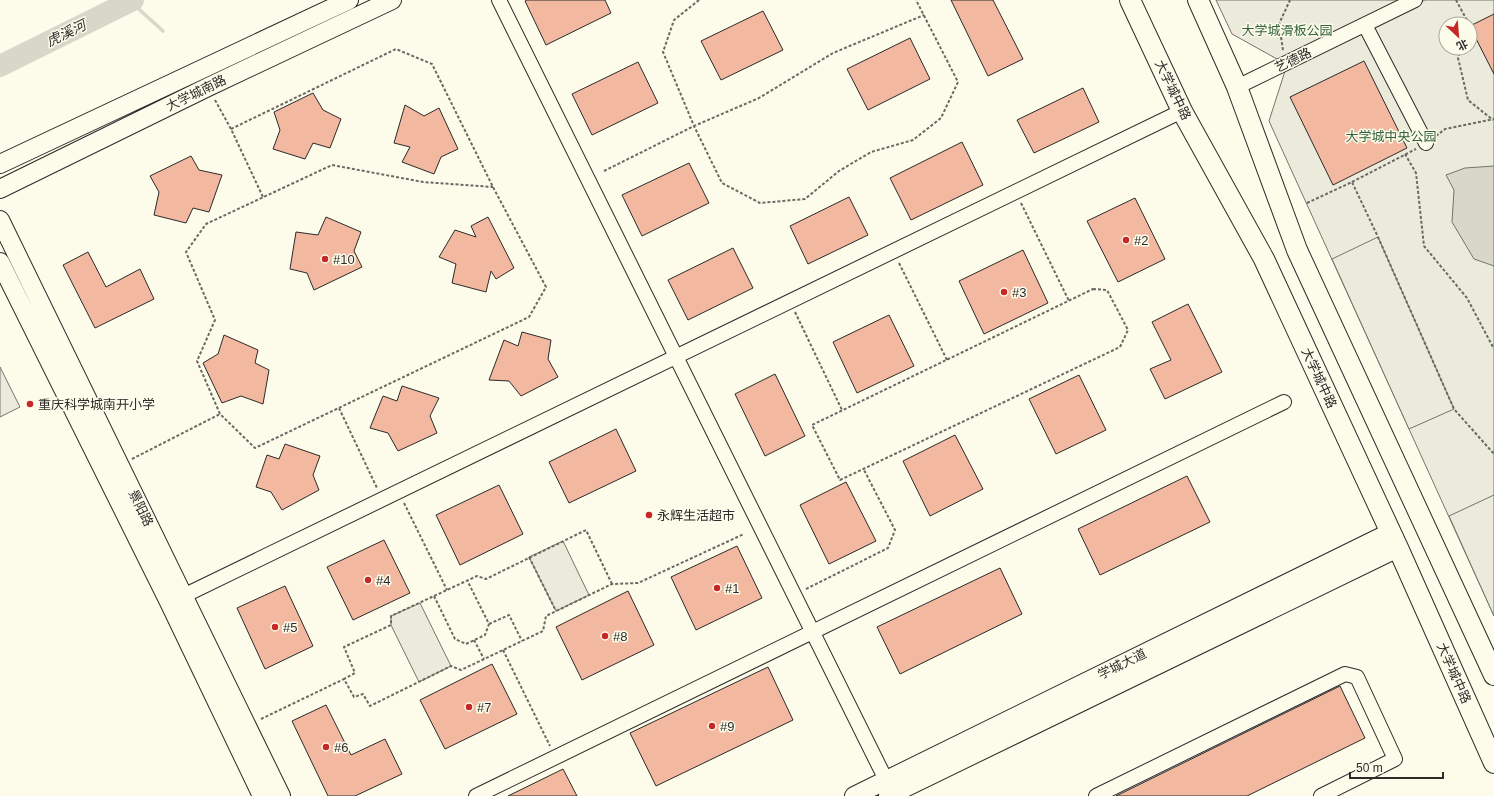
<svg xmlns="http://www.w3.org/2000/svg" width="1494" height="796" font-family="Arial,'Noto Sans SC',sans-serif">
<rect width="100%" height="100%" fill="#fdfbea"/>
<path fill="#ecebdb" stroke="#74746e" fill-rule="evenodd" d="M 1216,0 L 1401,0 L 1286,64 L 1232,34 Z
M 1425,0 L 1494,0 L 1494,616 L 1269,121 L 1285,71 ZM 1446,24 L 1470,24 L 1470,48 L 1446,48 Z
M 0,367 L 20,407 L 0,417 Z
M 563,541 L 589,595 L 556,611 L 529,557 Z
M 420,603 L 451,666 L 419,682 L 391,625 L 391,616 Z"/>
<path fill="#eceadb" stroke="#74746e" d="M 1378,237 L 1454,409 L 1409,429 L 1332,259 Z
M 1494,495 L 1494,616 L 1449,516 Z"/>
<path fill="#d8d7c9" stroke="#74746e" d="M 1494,166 L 1494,266 L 1474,259 L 1452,222 L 1454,190 L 1446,175 L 1465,168 Z"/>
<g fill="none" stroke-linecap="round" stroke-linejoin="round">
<path stroke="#d8d7c9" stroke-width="3.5" d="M 131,2 L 163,31"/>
<path stroke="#d8d7c9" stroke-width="22" d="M 0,66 L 133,0"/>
</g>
<path fill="#f2b8a0" stroke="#2b2b2b" d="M 527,0 L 605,0 L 611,13 L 546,45 L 525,1 Z
M 951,0 L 993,0 L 1023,59 L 988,76 Z
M 763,11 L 783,50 L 721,80 L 701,41 Z
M 1494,14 L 1494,74 L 1470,27 L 1470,26 Z
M 910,38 L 930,79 L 868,110 L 847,69 Z
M 1364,61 L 1407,148 L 1333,185 L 1290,97 Z
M 638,62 L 658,103 L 592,135 L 572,94 Z
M 1083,88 L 1099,122 L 1034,153 L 1017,120 Z
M 313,93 L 323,110 L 341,119 L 330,148 L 313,143 L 305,159 L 273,149 L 280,130 L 274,112 Z
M 405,105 L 424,116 L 439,108 L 458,149 L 441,157 L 434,174 L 402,162 L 410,147 L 394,143 Z
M 962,142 L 983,185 L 911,220 L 890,178 Z
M 191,156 L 199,170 L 222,175 L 209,212 L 193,208 L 186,223 L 154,215 L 159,192 L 150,176 Z
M 689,163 L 709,203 L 642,236 L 622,195 Z
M 849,197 L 868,235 L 808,264 L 790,226 Z
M 1135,198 L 1165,259 L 1118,282 L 1087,221 Z
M 326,217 L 361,232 L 354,251 L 362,267 L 314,290 L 307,273 L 290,269 L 296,232 L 318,235 Z
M 488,217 L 514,268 L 496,279 L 491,271 L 486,292 L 452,283 L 456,264 L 439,257 L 455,230 L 476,237 L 471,226 Z
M 733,248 L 753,288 L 688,320 L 668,280 Z
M 1023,250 L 1048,303 L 984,334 L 959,281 Z
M 88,252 L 106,287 L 140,269 L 154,299 L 95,328 L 63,265 Z
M 1188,304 L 1222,372 L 1165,399 L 1150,369 L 1171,360 L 1152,322 Z
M 889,315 L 914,366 L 857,393 L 833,342 Z
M 522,332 L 551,340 L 548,359 L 558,377 L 521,396 L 509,381 L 489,380 L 504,340 L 518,346 Z
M 224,335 L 258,350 L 255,363 L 269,370 L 263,404 L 241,396 L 222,403 L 203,363 L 218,354 Z
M 775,374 L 805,436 L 765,456 L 735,394 Z
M 1079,375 L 1106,430 L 1056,454 L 1029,399 Z
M 402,386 L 439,398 L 430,416 L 437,433 L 398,451 L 388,433 L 370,428 L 383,396 L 397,401 Z
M 616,429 L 636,471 L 569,503 L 549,462 Z
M 955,435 L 983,489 L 930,516 L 903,461 Z
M 285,444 L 320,456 L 313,475 L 319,490 L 282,510 L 271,492 L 256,487 L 267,455 L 279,459 Z
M 1187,476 L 1210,522 L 1100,575 L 1078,529 Z
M 846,482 L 876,541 L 829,564 L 800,505 Z
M 499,485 L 523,534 L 460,565 L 436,515 Z
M 384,540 L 410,593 L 353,620 L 327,567 Z
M 737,546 L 762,598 L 696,630 L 671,577 Z
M 1000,568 L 1022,614 L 900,674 L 877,627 Z
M 285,586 L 313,646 L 265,669 L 237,608 Z
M 628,591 L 654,645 L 582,680 L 556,627 Z
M 492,664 L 517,714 L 445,749 L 420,700 Z
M 768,667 L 793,720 L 656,786 L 630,733 Z
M 1340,686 L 1365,738 L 1247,796 L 1116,796 Z
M 326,705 L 351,755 L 385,739 L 402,774 L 355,796 L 328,796 L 292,721 Z
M 563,769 L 577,796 L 508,796 Z"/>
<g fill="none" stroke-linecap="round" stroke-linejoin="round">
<defs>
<path id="minor" d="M 499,0 L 886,780 L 889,788
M 1367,29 L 1426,143
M 1237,87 L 1415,0
M 175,600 L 1182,111
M 476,796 L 1284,402
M 1096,796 L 1345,674 L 1357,677 L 1395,759 L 1321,796"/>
<path id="major" d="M 0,164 L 349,0
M 0,189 L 208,87 L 392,0
M 0,220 L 281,796
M 0,262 L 169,602 L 262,796
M 854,796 L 1391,532
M 888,796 L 1398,548"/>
<path id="highway" d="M 1130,0 L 1182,111 L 1264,259 L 1398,548 L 1494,763
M 1198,0 L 1237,87 L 1297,250 L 1494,675"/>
</defs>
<use href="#minor" stroke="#2b2b2b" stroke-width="16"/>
<use href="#major" stroke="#2b2b2b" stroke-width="20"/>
<use href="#highway" stroke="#2b2b2b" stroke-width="22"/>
<path stroke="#6a6964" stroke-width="2" stroke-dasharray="3 2" stroke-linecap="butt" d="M 699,0 L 674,20 L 663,52 L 694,126 L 722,183 L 760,203 L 805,199 L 839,171 L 871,152 L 913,140 L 941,118 L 958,82 L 916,0
M 1456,0 L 1469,24
M 1461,48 L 1458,58 L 1468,100 L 1493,120
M 1283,50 L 1279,24 L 1290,0
M 215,100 L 231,129 L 263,197
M 231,129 L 396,49 L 432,64 L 493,187 L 546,287 L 529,317 L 255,448 L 220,414 L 197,361 L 215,320 L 186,252 L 206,224 L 332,165 L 423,182 L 493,187
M 1436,136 L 1445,129 L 1494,119
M 1405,154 L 1416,173 L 1424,246 L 1467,298 L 1494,349
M 604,171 L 694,126 L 759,98 L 833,53 L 924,15
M 1352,182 L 1416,149
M 1021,203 L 1069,301
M 1307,203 L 1352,182 L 1378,237 L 1454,409 L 1494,454
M 899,263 L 947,360
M 1093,289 L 1107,290 L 1128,330 L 1120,347 L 840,480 L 812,425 Z
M 795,312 L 842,410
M 339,408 L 377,488
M 132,459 L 220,414
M 404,503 L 447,590
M 529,557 L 556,611
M 612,584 L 586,530 L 486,579 L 477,576 L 391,616 L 391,625 L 344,647 L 355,673 L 344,679 L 354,697 L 363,694 L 370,706 L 451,666 L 461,670 L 543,631 L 546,616 L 612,584 L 638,583 L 744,534
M 806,589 L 888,548 L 895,530 L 863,468
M 434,596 L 455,639 L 466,644 L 485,635 L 489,624 L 467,580
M 489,624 L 509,615 L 522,641
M 474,640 L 484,659
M 503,650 L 550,746
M 261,719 L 344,679"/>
<use href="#minor" stroke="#fdfbea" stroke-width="14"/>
<use href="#major" stroke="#fdfbea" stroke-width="18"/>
<use href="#highway" stroke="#fdfbea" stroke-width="20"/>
</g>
<g fill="#c62828" stroke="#fdfbea" stroke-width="1.5">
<circle cx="1126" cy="240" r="4"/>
<circle cx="325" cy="259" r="4"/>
<circle cx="1004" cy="292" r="4"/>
<circle cx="30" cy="404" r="4"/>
<circle cx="649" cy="515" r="4"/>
<circle cx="368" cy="580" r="4"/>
<circle cx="717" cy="588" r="4"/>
<circle cx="275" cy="627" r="4"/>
<circle cx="605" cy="636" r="4"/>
<circle cx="469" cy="707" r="4"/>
<circle cx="712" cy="726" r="4"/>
<circle cx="326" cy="747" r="4"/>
</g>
<g text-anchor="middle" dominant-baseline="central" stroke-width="3" stroke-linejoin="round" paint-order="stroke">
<g font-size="13" fill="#34623c" stroke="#fdfbea">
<text x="1287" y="30">大学城滑板公园</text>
<text x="1391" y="136">大学城中央公园</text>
</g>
<g font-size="13" fill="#2b2b2b" stroke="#fdfbea">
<text transform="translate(1293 60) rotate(-26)">艺德路</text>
<text transform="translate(1173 90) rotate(64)">大学城中路</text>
<text transform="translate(196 93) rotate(-26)">大学城南路</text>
<text transform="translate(1319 378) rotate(65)">大学城中路</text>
<text transform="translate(141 508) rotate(64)">景阳路</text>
<text transform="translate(1122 664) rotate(-26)">学城大道</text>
<text transform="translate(1454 673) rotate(66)">大学城中路</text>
</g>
<g font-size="13" fill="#2b2b2b" stroke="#fdfbea" text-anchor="start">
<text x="1134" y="240">#2</text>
<text x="333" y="259">#10</text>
<text x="1012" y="292">#3</text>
<text x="38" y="404">重庆科学城南开小学</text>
<text x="657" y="515">永辉生活超市</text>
<text x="376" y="580">#4</text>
<text x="725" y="588">#1</text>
<text x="283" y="627">#5</text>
<text x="613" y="636">#8</text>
<text x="477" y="707">#7</text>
<text x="720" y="726">#9</text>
<text x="334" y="747">#6</text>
</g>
<g font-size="14" font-style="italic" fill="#2b2b2b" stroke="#fdfbea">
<text transform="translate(66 33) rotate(-26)">虎溪河</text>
</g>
</g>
<g transform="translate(1458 36) rotate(154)"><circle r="19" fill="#fdfbea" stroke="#a9a89e"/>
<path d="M0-3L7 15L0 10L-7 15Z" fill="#c62828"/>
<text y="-6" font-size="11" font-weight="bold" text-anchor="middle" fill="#2b2b2b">北</text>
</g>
<path d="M1350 772v6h93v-6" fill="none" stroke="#2b2b2b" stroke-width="2"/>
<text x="1356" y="772" font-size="12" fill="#2b2b2b" stroke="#fdfbea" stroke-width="3" paint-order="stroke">50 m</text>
</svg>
